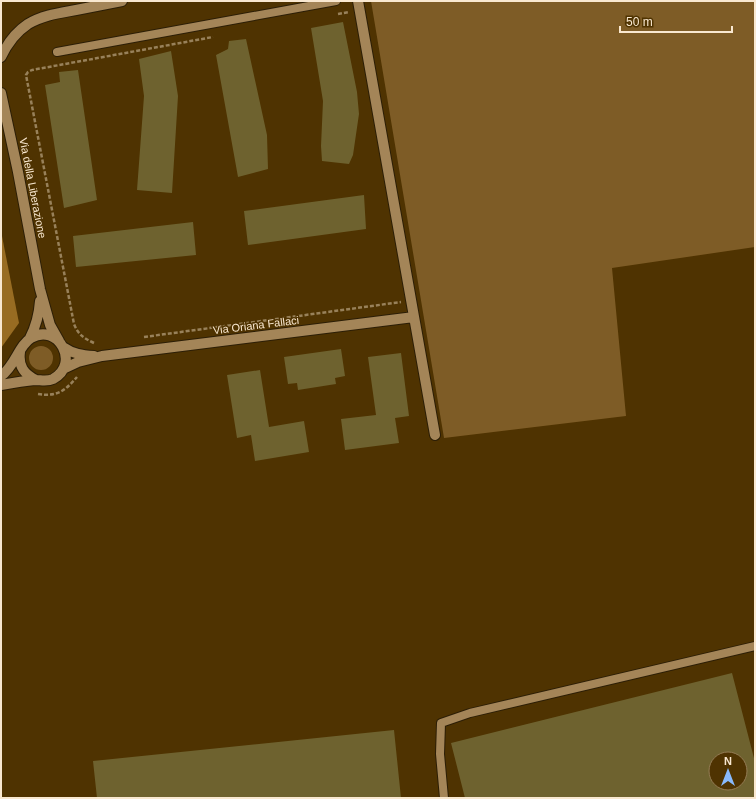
<svg xmlns="http://www.w3.org/2000/svg" width="756" height="799" font-family="Arial,sans-serif">
<rect width="100%" height="100%" fill="#4f3301"/>
<path fill="#7e5c26" d="M 371,1 L 754,1 L 755,7 L 755,247 L 612,268 L 626,416 L 444,438 Z
M29 358a12 12 0 1 1 24 0a12 12 0 1 1-24 0Z"/>
<path fill="#986c22" d="M 1,231 L 19,323 L 1,348 Z"/>
<path fill="#6e622f" fill-rule="evenodd" d="M 343,22 L 357,92 L 359,114 L 353,155 L 349,164 L 322,161 L 321,146 L 323,101 L 311,28 Z
M 246,39 L 267,135 L 268,169 L 238,177 L 216,55 L 228,49 L 229,41 Z
M 171,51 L 178,96 L 172,193 L 137,190 L 144,96 L 139,59 Z
M 78,70 L 97,200 L 64,208 L 45,85 L 60,82 L 59,72 Z
M 364,195 L 366,229 L 248,245 L 244,211 Z
M 193,222 L 196,255 L 76,267 L 73,236 Z
M 341,349 L 345,376 L 335,378 L 336,384 L 298,390 L 297,383 L 288,384 L 284,357 Z
M 401,353 L 409,416 L 395,418 L 399,443 L 345,450 L 341,419 L 376,415 L 368,357 Z
M 260,370 L 269,427 L 304,421 L 309,452 L 255,461 L 251,435 L 237,438 L 227,375 Z
M 732,673 L 755,762 L 755,798 L 465,798 L 451,743 ZM 716,759 L 740,759 L 740,783 L 716,783 Z
M 394,730 L 401,798 L 97,798 L 93,761 Z"/>
<g fill="none" stroke-linecap="round" stroke-linejoin="round">
<defs>
<path id="service" d="M 57,52 L 336,1
M 444,798 L 440,754 L 441,723 L 470,713 L 755,646"/>
<path id="minor" d="M 358,1 L 435,435
M 1,57 C 7,44 16,32 28,24 C 43,15 60,13 76,10 C 91,7 107,4 122,1
M 1,93 L 18,172 L 40,289 L 50,325 L 59,341
M 30,338 C 36,326 39,315 40,301
M 63,347 C 73,354 82,355 94,356
M 20,352 C 18,366 24,374 36,380
M 63,369 L 78,362 L 102,356 L 414,317
M 1,376 C 15,366 19,345 31,338 C 58,322 81,364 53,379 C 47,382 41,380 35,380 C 23,381 12,383 1,385"/>
</defs>
<use href="#service" stroke="#2c1e06" stroke-width="10"/>
<use href="#minor" stroke="#2c1e06" stroke-width="12"/>
<path stroke="#98815a" stroke-width="2.5" stroke-dasharray="4 2" stroke-linecap="butt" d="M 338,14 L 349,12
M 144,337 L 401,302
M 94,343 C 83,338 78,334 74,324 L 26,75 L 28,72 L 32,70 L 213,37
M 38,394 C 57,397 65,391 77,377"/>
<use href="#service" stroke="#a48558" stroke-width="8"/>
<use href="#minor" stroke="#a48558" stroke-width="10"/>
</g>
<g text-anchor="middle" dominant-baseline="central" stroke-width="3" stroke-linejoin="round" paint-order="stroke">
<g font-size="11" fill="#f9e8d0" stroke="#4f3301">
<text transform="translate(33 188) rotate(79)">Via della Liberazione</text>
<text transform="translate(256 325) rotate(-7)">Via Oriana Fallaci</text>
</g>
</g>
<rect width="756" height="799" fill="none" stroke="#f9e8d0" stroke-width="4"/>
<g transform="translate(728 771)"><circle r="19" fill="#4f3301" stroke="#937b54"/>
<path d="M0-3L7 15L0 10L-7 15Z" fill="#89bafc"/>
<text y="-6" font-size="11" font-weight="bold" text-anchor="middle" fill="#f9e8d0">N</text>
</g>
<path d="M620 26v6h112v-6" fill="none" stroke="#f9e8d0" stroke-width="2"/>
<text x="626" y="26" font-size="12" fill="#f9e8d0" stroke="#4f3301" stroke-width="3" paint-order="stroke">50 m</text>
</svg>
